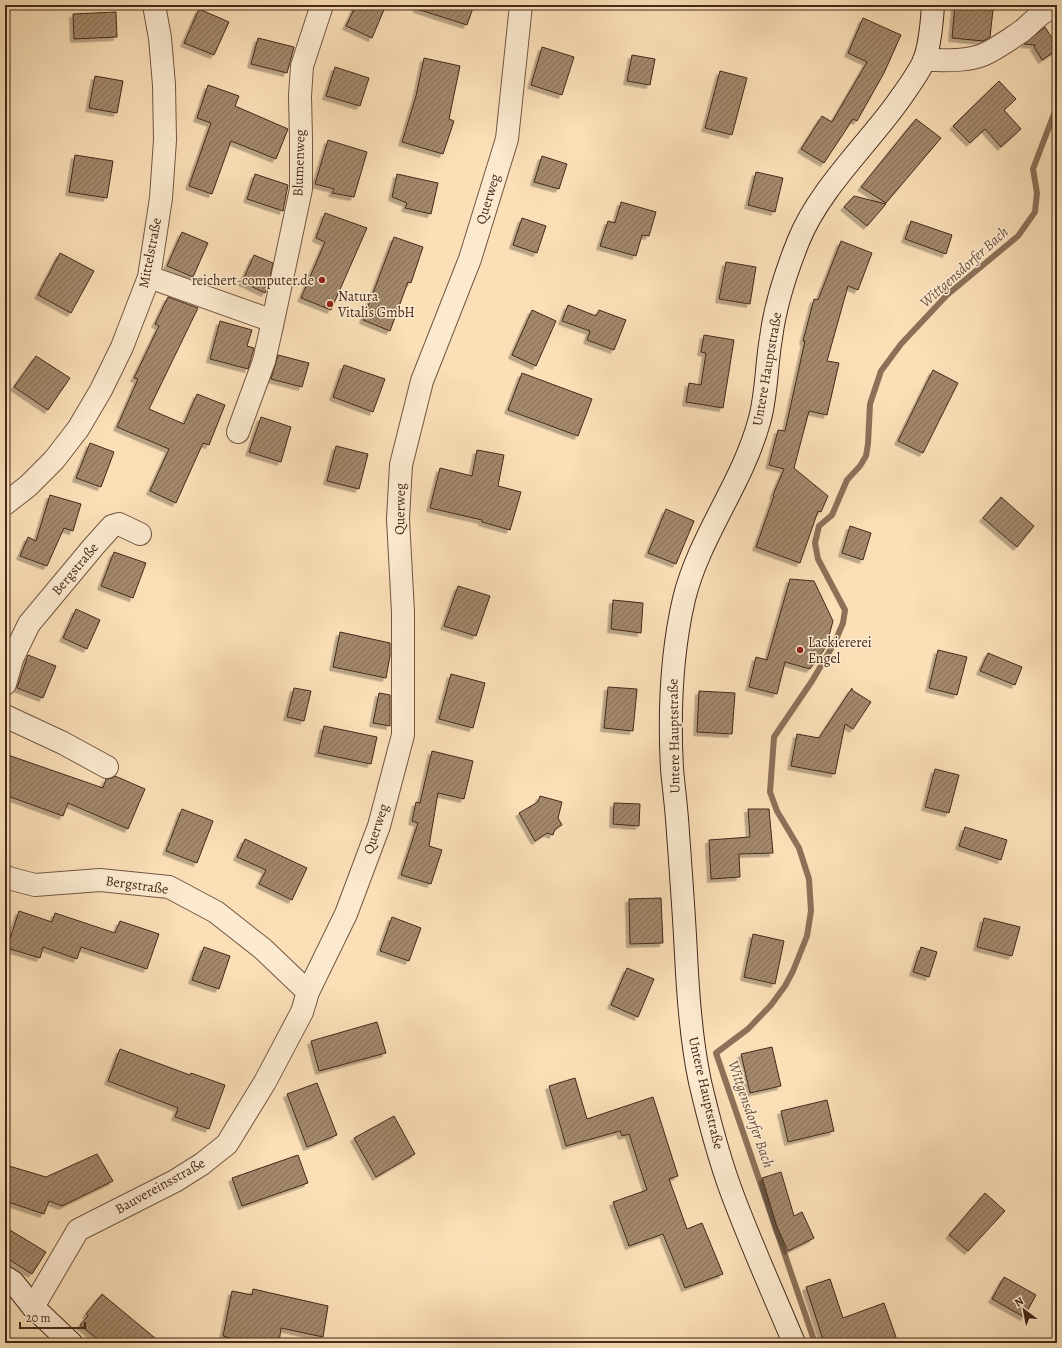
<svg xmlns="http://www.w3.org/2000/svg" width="1062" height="1348" font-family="Alegreya,serif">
<defs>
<pattern id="building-hatch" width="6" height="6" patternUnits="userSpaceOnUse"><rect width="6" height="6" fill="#a3886c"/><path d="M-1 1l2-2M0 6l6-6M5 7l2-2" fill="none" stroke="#866f58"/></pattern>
<filter id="shadow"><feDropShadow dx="-3.5" dy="3.5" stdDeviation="0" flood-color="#0004"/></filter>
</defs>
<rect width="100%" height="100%" fill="#fadfb7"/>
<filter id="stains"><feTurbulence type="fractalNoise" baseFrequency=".005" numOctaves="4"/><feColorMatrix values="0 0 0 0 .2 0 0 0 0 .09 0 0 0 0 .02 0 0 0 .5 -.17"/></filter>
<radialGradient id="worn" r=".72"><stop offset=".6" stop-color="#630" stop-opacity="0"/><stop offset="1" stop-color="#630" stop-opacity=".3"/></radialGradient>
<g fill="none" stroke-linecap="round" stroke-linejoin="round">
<path stroke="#8c7159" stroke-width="6" d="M 815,1343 L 716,1053 L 748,1029 L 771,1005 L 785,986 L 793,971 L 807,936 L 811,911 L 809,879 L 799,848 L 777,811 L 770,792 L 774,737 L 812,681 L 835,642 L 843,623 L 845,610 L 818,559 L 815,543 L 819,526 L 832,515 L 847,480 L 860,466 L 866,456 L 868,444 L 870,404 L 881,371 L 901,344 L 947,295 L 1018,236 L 1035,212 L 1037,193 L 1033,169 L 1057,106"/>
</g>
<path fill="url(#building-hatch)" stroke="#44291b" filter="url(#shadow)" d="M 356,5 L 386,5 L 372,38 L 346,26 Z
M 417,5 L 474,5 L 467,25 L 417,9 Z
M 955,5 L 974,5 L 974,9 L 993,10 L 990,37 L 983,41 L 952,38 Z
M 199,9 L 229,22 L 214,55 L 184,43 Z
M 116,12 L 117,37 L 74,39 L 73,14 Z
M 863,18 L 901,35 L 884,73 L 857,121 L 853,119 L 824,163 L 801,149 L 822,116 L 832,122 L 867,62 L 848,53 Z
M 1045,27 L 1057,46 L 1057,50 L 1042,60 L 1034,47 L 1035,45 L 1024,44 Z
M 258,38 L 294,47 L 287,73 L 251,64 Z
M 542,47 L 574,57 L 562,95 L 531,85 Z
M 632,55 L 655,59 L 650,85 L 627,81 Z
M 424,58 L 460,66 L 449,119 L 454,121 L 443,154 L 402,142 L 416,96 Z
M 335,67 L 369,78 L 360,106 L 326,96 Z
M 720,71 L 747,78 L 732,135 L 705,128 Z
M 95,76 L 123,81 L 117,113 L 89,108 Z
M 999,81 L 1016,99 L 1004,110 L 1021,129 L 1001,147 L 985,129 L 970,143 L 953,126 Z
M 208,85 L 239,96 L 235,106 L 288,129 L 276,159 L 231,141 L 212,194 L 189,186 L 211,123 L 197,118 Z
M 916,119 L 941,138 L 886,203 L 861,187 Z
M 328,140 L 367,152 L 354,197 L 332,193 L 334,189 L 315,184 Z
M 75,155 L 113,161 L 107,198 L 69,192 Z
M 542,156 L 567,164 L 559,189 L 534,182 Z
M 756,172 L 783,178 L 775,212 L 748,205 Z
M 255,174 L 288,185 L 283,211 L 247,199 Z
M 397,174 L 438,183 L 431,214 L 405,208 L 407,203 L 392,197 Z
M 854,196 L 886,204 L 867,226 L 844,207 Z
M 621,202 L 656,212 L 649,236 L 642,235 L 636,256 L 600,246 L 608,221 L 615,223 Z
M 325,213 L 367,228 L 331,310 L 301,298 L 325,242 L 316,238 Z
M 522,218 L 546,226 L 537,253 L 513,245 Z
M 911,221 L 952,235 L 946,254 L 905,239 Z
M 182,232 L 208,243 L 193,277 L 167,266 Z
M 394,237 L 423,247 L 411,283 L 408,282 L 390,331 L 363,320 Z
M 841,241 L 872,253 L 858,290 L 848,286 L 827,361 L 839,363 L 827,415 L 809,411 L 794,468 L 828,496 L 821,512 L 818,511 L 800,563 L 756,547 L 774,496 L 773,495 L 784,469 L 769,465 L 778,430 L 785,431 L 805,341 L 803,341 L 814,299 L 818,300 Z
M 60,253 L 94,271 L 71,313 L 38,295 Z
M 254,255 L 273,263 L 268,287 L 265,293 L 242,282 Z
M 726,262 L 756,267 L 750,304 L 719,299 Z
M 168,297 L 198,308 L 149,409 L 184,424 L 197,394 L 225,405 L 209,445 L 203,443 L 176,503 L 150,491 L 169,449 L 117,427 L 138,379 L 134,378 L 159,326 L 155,324 Z
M 568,305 L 596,316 L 599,310 L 626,320 L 614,350 L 587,340 L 590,331 L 562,321 Z
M 532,310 L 556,321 L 536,366 L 512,355 Z
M 220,321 L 252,330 L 247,346 L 254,348 L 248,369 L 210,359 Z
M 704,335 L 734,340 L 723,408 L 686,402 L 689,383 L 701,385 L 706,353 L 701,352 Z
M 278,355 L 309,363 L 302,387 L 271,379 Z
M 36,356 L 70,378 L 48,410 L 14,387 Z
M 344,365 L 385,379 L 373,412 L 333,397 Z
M 933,370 L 958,383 L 923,453 L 898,441 Z
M 522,373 L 592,399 L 578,436 L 508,410 Z
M 261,417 L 291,427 L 281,462 L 249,452 Z
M 90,443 L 114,452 L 101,487 L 76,478 Z
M 336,446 L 368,454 L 359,489 L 327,481 Z
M 477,450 L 504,455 L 498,486 L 521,492 L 510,530 L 482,522 L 482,520 L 430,508 L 440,468 L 472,476 Z
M 50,495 L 81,504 L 73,531 L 64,528 L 47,566 L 20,556 L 28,537 L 36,541 Z
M 1001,497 L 1034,526 L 1017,547 L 983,518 Z
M 666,509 L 694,521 L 676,564 L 648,553 Z
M 850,526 L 871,533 L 863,560 L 842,553 Z
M 114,552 L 146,563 L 133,598 L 101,586 Z
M 790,579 L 814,581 L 833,621 L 826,647 L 810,669 L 785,662 L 777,694 L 749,687 L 756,657 L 767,660 Z
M 458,586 L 490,596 L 476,636 L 444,626 Z
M 613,600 L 643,603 L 641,633 L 611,629 Z
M 76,609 L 100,620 L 87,649 L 63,638 Z
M 340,632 L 390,643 L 390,656 L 386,678 L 333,667 Z
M 938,650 L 967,657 L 957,695 L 929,688 Z
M 988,653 L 1022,667 L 1015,685 L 980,671 Z
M 28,655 L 56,666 L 43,698 L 17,688 Z
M 451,674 L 485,683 L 473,728 L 439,719 Z
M 608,687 L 637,689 L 633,731 L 604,728 Z
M 294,688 L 311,691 L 304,721 L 287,717 Z
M 852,688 L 852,690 L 871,702 L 853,729 L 845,724 L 835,774 L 791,766 L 797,734 L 819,738 Z
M 699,691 L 735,693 L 732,734 L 697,732 Z
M 379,693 L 390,695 L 390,726 L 373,723 Z
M 324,726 L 377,737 L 371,764 L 318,753 Z
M 432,751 L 473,761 L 464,799 L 438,793 L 429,846 L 442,850 L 431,884 L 401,875 L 418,823 L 412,821 L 416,802 L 420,803 Z
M 5,754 L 103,788 L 106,779 L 113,778 L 115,776 L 145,789 L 128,829 L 68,803 L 63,816 L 5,795 Z
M 935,769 L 959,775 L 949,813 L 925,807 Z
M 540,796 L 562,802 L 558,818 L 562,825 L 555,829 L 553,835 L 547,833 L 535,841 L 519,813 L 538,802 Z
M 614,803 L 640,804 L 639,826 L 613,824 Z
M 182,809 L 213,821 L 197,863 L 166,851 Z
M 748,809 L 769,809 L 773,853 L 739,854 L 740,877 L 711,879 L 709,840 L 750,837 Z
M 965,827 L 1007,840 L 1001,860 L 959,846 Z
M 245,839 L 307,868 L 292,900 L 259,884 L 266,870 L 237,857 Z
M 661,898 L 663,943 L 630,944 L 629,899 Z
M 19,911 L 52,922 L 55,913 L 115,933 L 120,921 L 159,934 L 147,969 L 81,947 L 77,959 L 43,947 L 40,958 L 7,948 Z
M 392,917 L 421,928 L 409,961 L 380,951 Z
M 984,918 L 1020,927 L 1012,956 L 977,947 Z
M 753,934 L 784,941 L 775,984 L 744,977 Z
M 204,947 L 230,956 L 219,989 L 192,980 Z
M 921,947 L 937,952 L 929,977 L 913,972 Z
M 627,968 L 654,979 L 638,1017 L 611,1005 Z
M 377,1022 L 386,1053 L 319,1071 L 311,1041 Z
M 772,1047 L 781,1086 L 750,1093 L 741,1054 Z
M 120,1049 L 190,1075 L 191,1073 L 225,1085 L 209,1129 L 175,1117 L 178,1108 L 108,1081 Z
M 575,1078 L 587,1119 L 653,1097 L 678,1176 L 669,1179 L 687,1229 L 702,1223 L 723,1274 L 685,1288 L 663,1234 L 629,1246 L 613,1202 L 647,1190 L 629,1134 L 622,1136 L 620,1131 L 566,1146 L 549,1086 Z
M 317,1083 L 337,1135 L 307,1147 L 287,1094 Z
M 827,1100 L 834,1131 L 788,1142 L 781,1111 Z
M 394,1116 L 415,1154 L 376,1177 L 354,1138 Z
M 97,1154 L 113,1181 L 62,1206 L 49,1201 L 44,1214 L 5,1201 L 5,1174 L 9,1166 L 46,1177 Z
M 298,1155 L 308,1183 L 242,1206 L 232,1178 Z
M 781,1172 L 794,1216 L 802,1212 L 814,1238 L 788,1251 L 777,1227 L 762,1178 Z
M 985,1193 L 1005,1211 L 968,1251 L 949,1235 Z
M 5,1227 L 46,1252 L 32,1274 L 5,1257 Z
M 1004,1277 L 1036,1295 L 1024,1317 L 992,1299 Z
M 830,1279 L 843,1318 L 884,1303 L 896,1337 L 880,1343 L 824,1343 L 806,1287 Z
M 253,1289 L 328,1306 L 323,1337 L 281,1328 L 279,1343 L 248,1343 L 223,1336 L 232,1291 L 252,1295 Z
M 102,1294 L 161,1343 L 102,1343 L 80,1325 L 88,1316 L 86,1314 Z"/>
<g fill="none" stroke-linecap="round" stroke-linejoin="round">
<defs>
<path id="street" d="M 924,60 C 944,60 967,62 985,54 C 998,48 1010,39 1022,31 C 1033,22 1042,10 1057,6
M 149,277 L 273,321 L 301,189 L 301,138 L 300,96 L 302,66 L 322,5
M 238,432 L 264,361 L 273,321
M 5,504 L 28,486 L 54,460 L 78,429 L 101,390 L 122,347 L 149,277 L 161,198 L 165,140 L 164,85 L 160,38 L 154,5
M 5,684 L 12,659 L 29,624 L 94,546 L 112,526 L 119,524 L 140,534
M 5,716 L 63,743 L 107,767
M 5,876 L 8,878 L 35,885 L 100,880 L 169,887 L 216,912 L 263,949 L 308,992
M 33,1307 L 78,1230 L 175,1181 L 202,1164 L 227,1144 L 265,1082 L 302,1012 L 308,992 L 346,914 L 379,826 L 403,735 L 403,612 L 398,519 L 401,465 L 422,381 L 470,259 L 507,139 L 521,5"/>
<path id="secondary" d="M 5,1277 L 13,1282 L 33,1307 L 71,1343
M 794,1343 C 772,1290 748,1238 729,1185 C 717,1151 708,1116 700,1082 C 691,1040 688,997 686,954 C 684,914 681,874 678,833 C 677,812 674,791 672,769 C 669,713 671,655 684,599 C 699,537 742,484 759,422 C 767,395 766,366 771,338 C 775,306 786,272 798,242 C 818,191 865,147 897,103 C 906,90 917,76 924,61 C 930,45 932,22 933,5"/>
</defs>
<use href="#street" stroke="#725642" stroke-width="24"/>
<use href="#secondary" stroke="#44291b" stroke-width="24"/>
<use href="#street" stroke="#fcead0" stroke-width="22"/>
<use href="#secondary" stroke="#fcead0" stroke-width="22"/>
</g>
<g fill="#8f2418" stroke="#fcead0" stroke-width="1.5">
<circle cx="322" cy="280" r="4"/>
<circle cx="330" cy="304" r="4"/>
<circle cx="800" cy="650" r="4"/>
</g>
<g text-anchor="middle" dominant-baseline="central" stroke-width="3" stroke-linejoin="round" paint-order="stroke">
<g font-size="14" fill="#44291b" stroke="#fcead0">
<text transform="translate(299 163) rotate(-88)">Blumenweg</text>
<text transform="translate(488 199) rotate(-73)">Querweg</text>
<text transform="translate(150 253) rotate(-79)">Mittelstraße</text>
<text transform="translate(767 369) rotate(-80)">Untere Hauptstraße</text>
<text transform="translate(400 509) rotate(-89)">Querweg</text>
<text transform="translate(75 569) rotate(-50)">Bergstraße</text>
<text transform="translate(674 736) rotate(-91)">Untere Hauptstraße</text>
<text transform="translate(376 829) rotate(-72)">Querweg</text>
<text transform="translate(137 885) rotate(8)">Bergstraße</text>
<text transform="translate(706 1093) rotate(77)">Untere Hauptstraße</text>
<text transform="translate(160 1186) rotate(-29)">Bauvereinsstraße</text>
</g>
<g font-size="14" fill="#44291b" stroke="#fcead0" text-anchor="start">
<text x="314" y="280" text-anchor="end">reichert-computer.de</text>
<text x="338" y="296">Natura<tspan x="338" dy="16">Vitalis GmbH</tspan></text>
<text x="808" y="642">Lackiererei<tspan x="808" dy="16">Engel</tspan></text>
</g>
<g font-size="15" font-style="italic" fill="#684d3a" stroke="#fcead0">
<text transform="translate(964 267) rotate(-42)">Wittgensdorfer Bach</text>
<text transform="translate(751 1114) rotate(71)">Wittgensdorfer Bach</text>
</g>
</g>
<rect width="1062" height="1348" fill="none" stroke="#fadfb7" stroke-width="20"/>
<rect x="6" y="6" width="1050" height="1336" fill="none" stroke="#44291b" stroke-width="2"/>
<rect x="10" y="10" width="1042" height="1328" fill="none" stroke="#44291b"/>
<g transform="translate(1024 1310) rotate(328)" stroke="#fcead0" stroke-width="3" paint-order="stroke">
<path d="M0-3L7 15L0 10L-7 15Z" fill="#44291b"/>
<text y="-6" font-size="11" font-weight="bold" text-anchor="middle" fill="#44291b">N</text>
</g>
<path d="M20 1322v6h65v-6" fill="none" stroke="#44291b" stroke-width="2"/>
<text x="26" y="1322" font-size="12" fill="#44291b" stroke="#fcead0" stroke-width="3" paint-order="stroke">20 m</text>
<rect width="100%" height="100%" filter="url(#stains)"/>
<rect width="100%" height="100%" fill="url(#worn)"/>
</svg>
